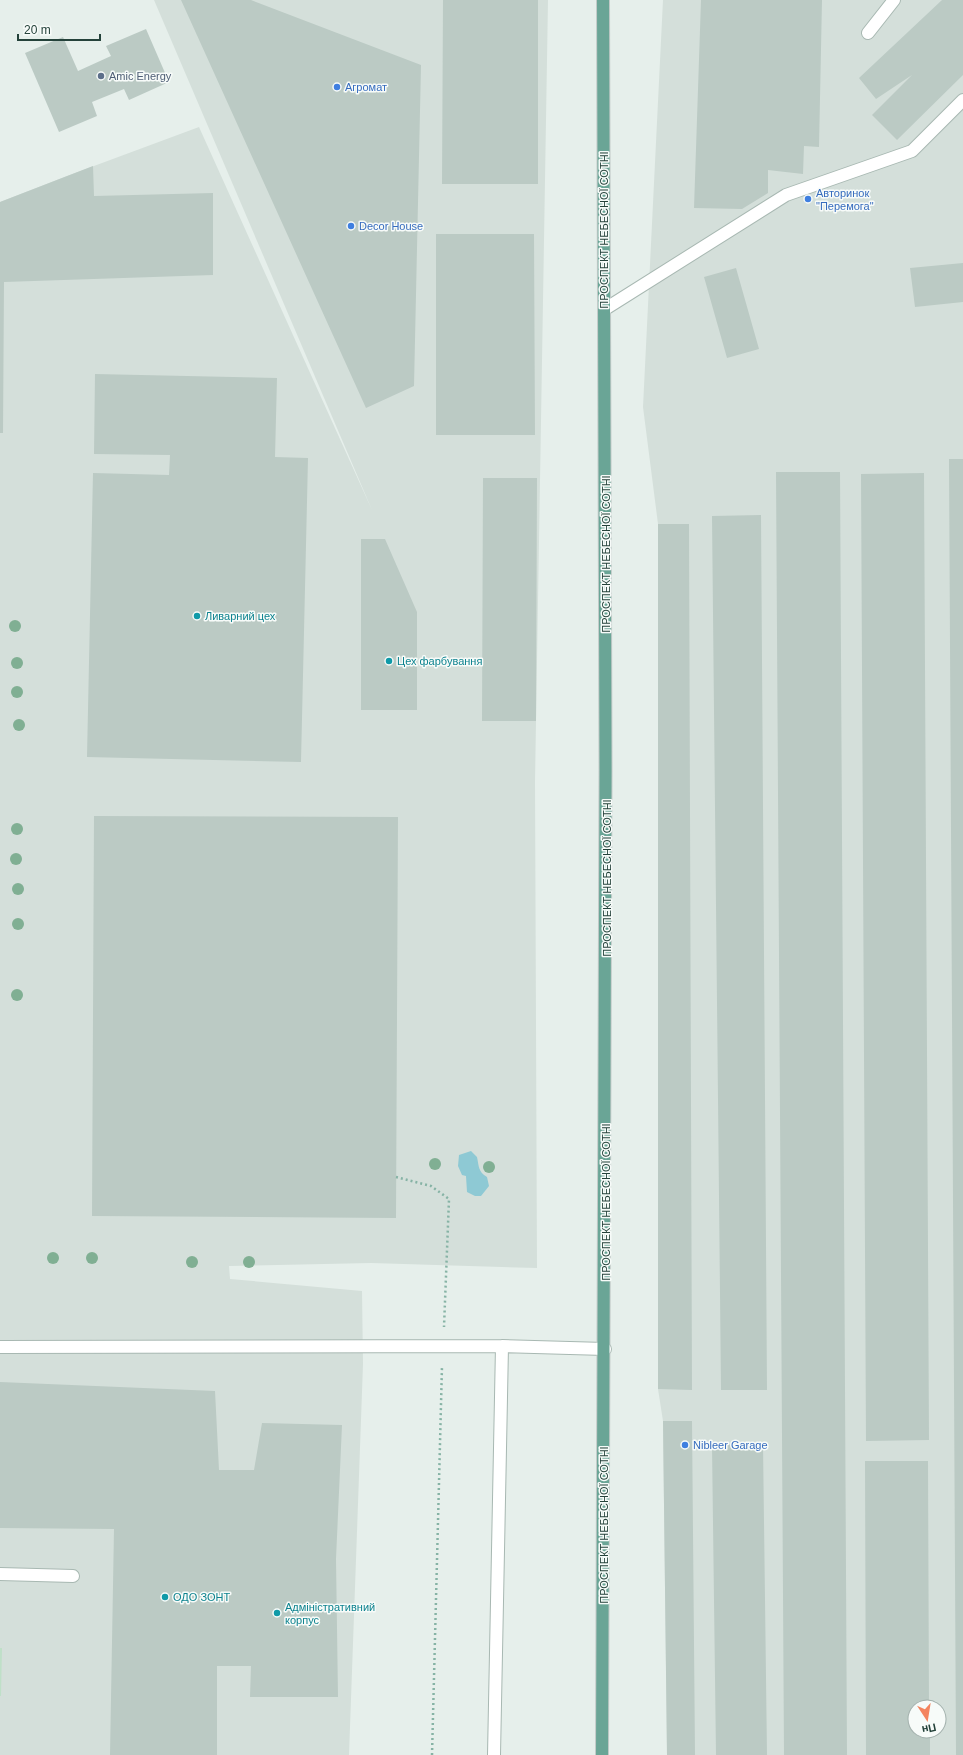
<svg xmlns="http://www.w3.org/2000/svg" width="963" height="1755" font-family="Helvetica,sans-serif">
<rect width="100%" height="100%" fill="#e6efeb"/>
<path fill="#d4dfda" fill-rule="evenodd" d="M 154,0 L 548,0 L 535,782 L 537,1268 L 371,1263 L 229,1266 L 230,1279 L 362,1291 L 363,1364 L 349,1755 L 0,1755 L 0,202 L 67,176 L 199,127 L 372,510 Z
M 663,0 L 963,0 L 963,1755 L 667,1755 L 663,1421 L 658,1389 L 658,524 L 643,407 ZM 915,1707 L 939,1707 L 939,1731 L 915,1731 Z"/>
<path fill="#bfe0c8" d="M 0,1648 L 2,1648 L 1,1696 L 0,1696 Z"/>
<path fill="#8ec9d4" d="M 471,1151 L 477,1157 C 479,1166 478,1172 487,1177 L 489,1186 L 481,1196 L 475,1196 L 467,1192 L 466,1176 L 462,1175 L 458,1166 L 459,1155 Z"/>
<path fill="#bbcac4" d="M 181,0 L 251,0 L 421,65 L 414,386 L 366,408 Z
M 443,0 L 538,0 L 538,184 L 442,184 Z
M 701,0 L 822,0 L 819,147 L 804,146 L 803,174 L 768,170 L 768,193 L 742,209 L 694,208 Z
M 942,0 L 963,0 L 963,75 L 897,140 L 872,115 L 912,75 L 876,99 L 859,78 Z
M 146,29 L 169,82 L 129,100 L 124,89 L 92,102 L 97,116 L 59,132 L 25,53 L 63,37 L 78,71 L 111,56 L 106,46 Z
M 93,166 L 94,196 L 213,193 L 213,275 L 4,282 L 3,433 L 0,433 L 0,202 Z
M 436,234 L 534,234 L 535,435 L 436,435 Z
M 963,263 L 963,302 L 915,307 L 910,268 Z
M 736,268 L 759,349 L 727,358 L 704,277 Z
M 95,374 L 277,378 L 275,457 L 308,458 L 301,762 L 87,757 L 93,473 L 169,475 L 170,455 L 94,454 Z
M 949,459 L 963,459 L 963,1755 L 956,1755 Z
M 776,472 L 840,472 L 847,1755 L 784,1755 Z
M 924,473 L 929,1440 L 866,1441 L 861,474 Z
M 483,478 L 537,478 L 536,721 L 482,721 Z
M 761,515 L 767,1390 L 721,1390 L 712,516 Z
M 658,524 L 689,524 L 692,1390 L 658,1389 Z
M 361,539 L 385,539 L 417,612 L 417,710 L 361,710 Z
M 94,816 L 398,817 L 396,1218 L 92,1216 Z
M 0,1382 L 215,1391 L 219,1470 L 254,1470 L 262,1423 L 342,1425 L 336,1559 L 338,1697 L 250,1697 L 251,1666 L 217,1666 L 217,1755 L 110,1755 L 114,1529 L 0,1528 Z
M 663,1421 L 692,1421 L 695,1755 L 667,1755 Z
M 763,1444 L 767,1755 L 716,1755 L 712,1445 Z
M 865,1461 L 928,1461 L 929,1707 L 915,1707 L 915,1731 L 930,1731 L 930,1755 L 866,1755 Z"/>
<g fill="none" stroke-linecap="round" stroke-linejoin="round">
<defs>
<path id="minor" d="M 868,33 L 894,0
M 605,309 L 786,195 L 912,151 L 963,100
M 0,1347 L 502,1346 L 605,1349
M 0,1574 L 73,1576
M 494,1755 L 502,1346"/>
<path id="major" d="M 602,1755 C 606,1170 607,585 603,0"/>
</defs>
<use href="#minor" stroke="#a8b8b2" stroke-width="14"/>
<use href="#major" stroke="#c2cac8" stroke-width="14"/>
<path stroke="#86b3a5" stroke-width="2.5" stroke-dasharray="2 3" stroke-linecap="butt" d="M 396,1177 L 431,1186 L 449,1199 L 444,1327
M 432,1755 L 442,1366"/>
<use href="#minor" stroke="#fff" stroke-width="12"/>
<use href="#major" stroke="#6aa596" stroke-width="12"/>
</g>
<g fill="#80af93">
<circle cx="15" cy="626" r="6"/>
<circle cx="17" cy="663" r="6"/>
<circle cx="17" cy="692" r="6"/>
<circle cx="19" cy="725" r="6"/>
<circle cx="17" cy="829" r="6"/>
<circle cx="16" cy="859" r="6"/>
<circle cx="18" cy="889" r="6"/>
<circle cx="18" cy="924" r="6"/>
<circle cx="17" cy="995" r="6"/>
<circle cx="435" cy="1164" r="6"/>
<circle cx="489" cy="1167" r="6"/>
<circle cx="53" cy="1258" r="6"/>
<circle cx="92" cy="1258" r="6"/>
<circle cx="192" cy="1262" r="6"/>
<circle cx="249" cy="1262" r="6"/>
</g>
<circle fill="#5c6f8a" stroke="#f7fbf9" stroke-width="1.5" cx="101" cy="76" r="4"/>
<g fill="#3f7fe0" stroke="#f7fbf9" stroke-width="1.5">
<circle cx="337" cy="87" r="4"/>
<circle cx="808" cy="199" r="4"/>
<circle cx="351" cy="226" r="4"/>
<circle cx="685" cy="1445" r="4"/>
</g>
<g fill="#0f9aa8" stroke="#f7fbf9" stroke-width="1.5">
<circle cx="197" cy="616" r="4"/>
<circle cx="389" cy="661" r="4"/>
<circle cx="165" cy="1597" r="4"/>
<circle cx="277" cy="1613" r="4"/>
</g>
<g text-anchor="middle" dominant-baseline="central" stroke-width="3" stroke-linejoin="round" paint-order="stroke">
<g font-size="11" fill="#4e5e75" stroke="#f7fbf9" text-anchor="start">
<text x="109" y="76">Amic Energy</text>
</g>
<g font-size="11" fill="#366cbe" stroke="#f7fbf9" text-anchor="start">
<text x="345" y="87">Агромат</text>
<text x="816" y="193">Авторинок<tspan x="816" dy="13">"Перемога"</tspan></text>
<text x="359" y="226">Decor House</text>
<text x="693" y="1445">Nibleer Garage</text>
</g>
<g font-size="11" fill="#24423a" stroke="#f7fbf9">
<text transform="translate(604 230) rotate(-90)">ПРОСПЕКТ НЕБЕСНОЇ СОТНІ</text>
<text transform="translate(606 554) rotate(-90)">ПРОСПЕКТ НЕБЕСНОЇ СОТНІ</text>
<text transform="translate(607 878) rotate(-90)">ПРОСПЕКТ НЕБЕСНОЇ СОТНІ</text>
<text transform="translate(606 1202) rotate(-90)">ПРОСПЕКТ НЕБЕСНОЇ СОТНІ</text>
<text transform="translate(604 1525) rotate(-90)">ПРОСПЕКТ НЕБЕСНОЇ СОТНІ</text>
</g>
<g font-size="11" fill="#0d838f" stroke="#f7fbf9" text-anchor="start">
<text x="205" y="616">Ливарний цех</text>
<text x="397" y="661">Цех фарбування</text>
<text x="173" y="1597">ОДО ЗОНТ</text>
<text x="285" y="1607">Адміністративний<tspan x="285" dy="13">корпус</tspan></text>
</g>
</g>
<g transform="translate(927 1719) rotate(168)"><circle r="19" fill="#f7fbf9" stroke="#a3b1ad"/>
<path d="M0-3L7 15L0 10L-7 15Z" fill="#f4845f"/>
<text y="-6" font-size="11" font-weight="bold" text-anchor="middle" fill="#24423a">Пн</text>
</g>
<path d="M18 34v6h82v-6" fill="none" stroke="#24423a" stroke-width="2"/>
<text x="24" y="34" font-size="12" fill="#24423a" stroke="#f7fbf9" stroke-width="3" paint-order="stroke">20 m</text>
</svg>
